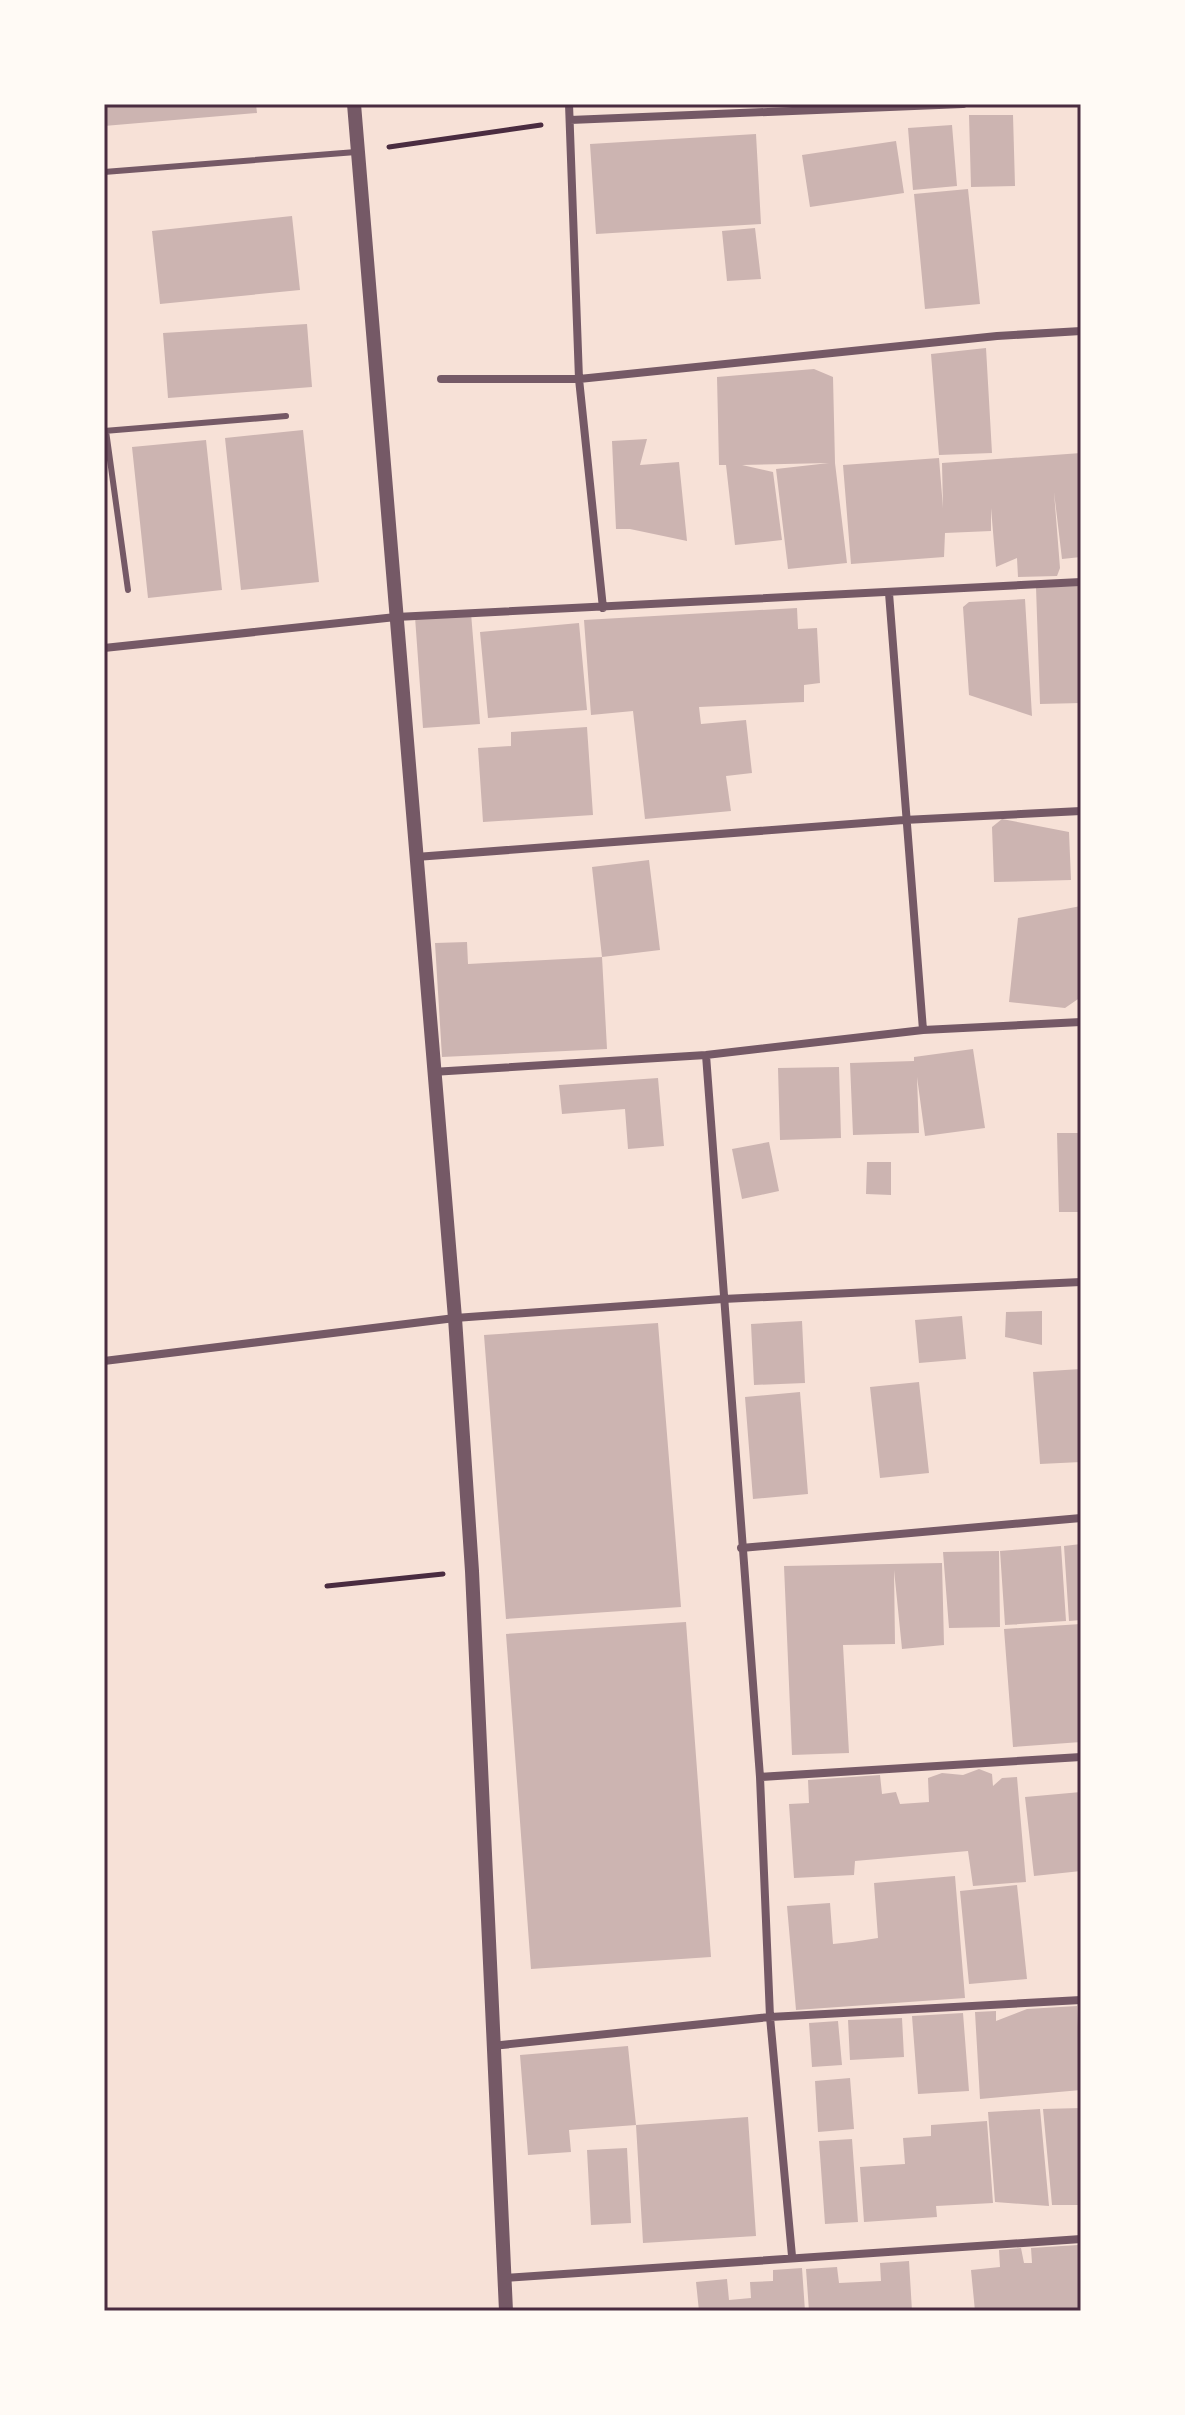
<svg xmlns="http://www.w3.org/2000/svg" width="1185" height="2415" font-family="Mulish,sans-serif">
<rect width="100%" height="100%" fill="#f7e1d7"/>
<path fill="#ccb4b1" d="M 104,104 L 256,104 L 257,113 L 104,126 Z
M 969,115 L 1013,115 L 1015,186 L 971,187 Z
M 952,125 L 957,186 L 913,190 L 908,128 Z
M 756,134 L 761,224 L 596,234 L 590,144 Z
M 896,141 L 904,193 L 810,207 L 802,155 Z
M 968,189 L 980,304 L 925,309 L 914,194 Z
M 292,216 L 300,290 L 160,304 L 152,231 Z
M 755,228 L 761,279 L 727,281 L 722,231 Z
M 307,324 L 312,387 L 168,398 L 163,333 Z
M 986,348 L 992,453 L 939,455 L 931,354 Z
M 814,369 L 833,377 L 835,463 L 847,563 L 788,569 L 776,469 L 829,463 L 742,465 L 773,472 L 782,540 L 735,545 L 726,465 L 719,465 L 717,377 Z
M 303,430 L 319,582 L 241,590 L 225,438 Z
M 647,439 L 640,465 L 679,462 L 687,541 L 630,529 L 616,529 L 612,441 Z
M 206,440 L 222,590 L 148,598 L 132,447 Z
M 1081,453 L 1081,557 L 1062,559 L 1054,492 L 1060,568 L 1057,576 L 1018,577 L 1017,558 L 996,567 L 991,508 L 991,531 L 945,533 L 944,557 L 851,564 L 843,465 L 939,458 L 943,508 L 942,463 Z
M 1081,586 L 1081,703 L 1040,704 L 1036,587 Z
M 1025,599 L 1032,716 L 969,695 L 963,607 L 969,602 Z
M 797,608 L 798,629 L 817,628 L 820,683 L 804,685 L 804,702 L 699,707 L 701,724 L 746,720 L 752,773 L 726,776 L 731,811 L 645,819 L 633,711 L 591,715 L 584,620 Z
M 471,613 L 480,724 L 423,728 L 415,617 Z
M 579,623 L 587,710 L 488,718 L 480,632 Z
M 587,727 L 593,815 L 483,822 L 478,748 L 511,746 L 511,732 Z
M 1002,819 L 1069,832 L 1071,880 L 994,882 L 992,827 Z
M 649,860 L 660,950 L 602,957 L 592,867 Z
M 1081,906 L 1081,997 L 1065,1008 L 1009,1002 L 1018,918 Z
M 467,942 L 468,964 L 602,957 L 607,1049 L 442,1057 L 435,943 Z
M 973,1049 L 985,1128 L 925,1136 L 917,1077 L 919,1133 L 853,1135 L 850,1063 L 914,1061 L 914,1057 Z
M 839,1067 L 841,1138 L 780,1140 L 778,1068 Z
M 658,1078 L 664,1146 L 628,1149 L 625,1109 L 562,1114 L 559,1085 Z
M 1057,1133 L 1081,1133 L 1081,1212 L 1059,1212 Z
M 769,1142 L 779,1191 L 742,1199 L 732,1149 Z
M 867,1162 L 891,1162 L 891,1195 L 866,1194 Z
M 1042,1311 L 1042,1345 L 1005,1337 L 1006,1312 Z
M 962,1316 L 966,1359 L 919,1363 L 915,1320 Z
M 802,1321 L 805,1383 L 754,1385 L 751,1324 Z
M 658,1323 L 681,1607 L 506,1619 L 484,1335 Z
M 1081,1369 L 1081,1462 L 1040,1464 L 1033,1372 Z
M 919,1382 L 929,1473 L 880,1478 L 870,1387 Z
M 800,1392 L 808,1494 L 753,1499 L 745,1397 Z
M 1081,1544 L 1081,1620 L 1069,1621 L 1064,1546 Z
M 1061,1546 L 1066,1621 L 1005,1625 L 1000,1551 Z
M 999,1551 L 1000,1627 L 949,1628 L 943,1552 Z
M 942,1563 L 944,1645 L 902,1649 L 894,1570 L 895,1644 L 843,1645 L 849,1753 L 792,1755 L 784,1566 Z
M 686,1622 L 711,1957 L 531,1969 L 506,1634 Z
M 1081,1624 L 1081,1742 L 1013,1747 L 1004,1629 Z
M 979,1769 L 992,1774 L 993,1786 L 1002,1778 L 1017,1777 L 1026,1882 L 973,1886 L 968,1851 L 855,1861 L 854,1875 L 794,1878 L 789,1804 L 809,1803 L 808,1780 L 880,1775 L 882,1794 L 896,1792 L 900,1804 L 929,1802 L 928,1778 L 942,1773 L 963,1775 Z
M 1081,1792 L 1081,1871 L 1034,1876 L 1025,1797 Z
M 955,1876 L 965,1998 L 796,2010 L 787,1906 L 830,1903 L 833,1944 L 852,1942 L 878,1938 L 874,1883 Z
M 1017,1885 L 1027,1979 L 969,1984 L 960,1891 Z
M 1077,2006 L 1081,2090 L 980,2099 L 975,2012 L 996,2011 L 996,2021 L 1027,2009 Z
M 963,2013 L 969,2091 L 918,2094 L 912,2016 Z
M 902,2018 L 904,2057 L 850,2060 L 848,2020 Z
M 838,2021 L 842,2065 L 812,2067 L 809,2023 Z
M 628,2046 L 636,2125 L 569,2130 L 571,2152 L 528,2155 L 520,2055 Z
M 850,2078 L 854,2129 L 818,2132 L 815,2081 Z
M 1081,2108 L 1081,2205 L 1052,2205 L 1043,2109 Z
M 1040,2109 L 1049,2206 L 995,2202 L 988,2112 Z
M 748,2117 L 756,2236 L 643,2243 L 636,2125 Z
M 987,2121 L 993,2203 L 936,2206 L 937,2217 L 864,2222 L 860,2167 L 905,2164 L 903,2138 L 931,2136 L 931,2125 Z
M 852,2139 L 858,2222 L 825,2224 L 819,2141 Z
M 627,2148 L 631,2223 L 591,2225 L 587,2150 Z
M 1078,2245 L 1081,2311 L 975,2311 L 971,2270 L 1000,2267 L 999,2250 L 1021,2248 L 1024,2263 L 1032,2263 L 1031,2248 Z
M 909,2261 L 912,2311 L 809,2311 L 806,2269 L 837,2267 L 839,2283 L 881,2281 L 880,2263 Z
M 802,2268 L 805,2311 L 699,2311 L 696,2282 L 727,2279 L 729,2300 L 751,2298 L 750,2282 L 773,2281 L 773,2270 Z"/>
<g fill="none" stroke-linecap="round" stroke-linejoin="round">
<path stroke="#4a2c40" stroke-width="5" d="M 389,147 L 541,125
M 327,1586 L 443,1574"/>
<path stroke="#755966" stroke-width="6" d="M 104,172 L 356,152
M 104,431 L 286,416
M 106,431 L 128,590"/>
<path stroke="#755966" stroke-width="8" d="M 569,104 L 579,379 L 603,608
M 570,120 L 963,104
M 441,379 L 579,379 L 997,336 L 1081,331
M 889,593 L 923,1030
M 104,648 L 396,617 L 1081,582
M 416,857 L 904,820 L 1081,811
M 706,1055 L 760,1777 L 770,2017 L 792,2256
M 432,1072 L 706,1055 L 923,1030 L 1081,1022
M 104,1361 L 455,1318 L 723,1299 L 1081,1282
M 741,1548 L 1081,1518
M 760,1777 L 1081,1757
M 492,2046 L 770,2017 L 1081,2000
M 504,2278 L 1081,2239"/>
<path stroke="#755966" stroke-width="14" d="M 354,104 L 455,1318 L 472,1571 L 506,2311"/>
</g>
<rect width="1185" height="2415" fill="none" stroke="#fffaf5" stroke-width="212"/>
<rect x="106" y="106" width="973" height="2203" fill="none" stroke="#4a2c40" stroke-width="3"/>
</svg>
